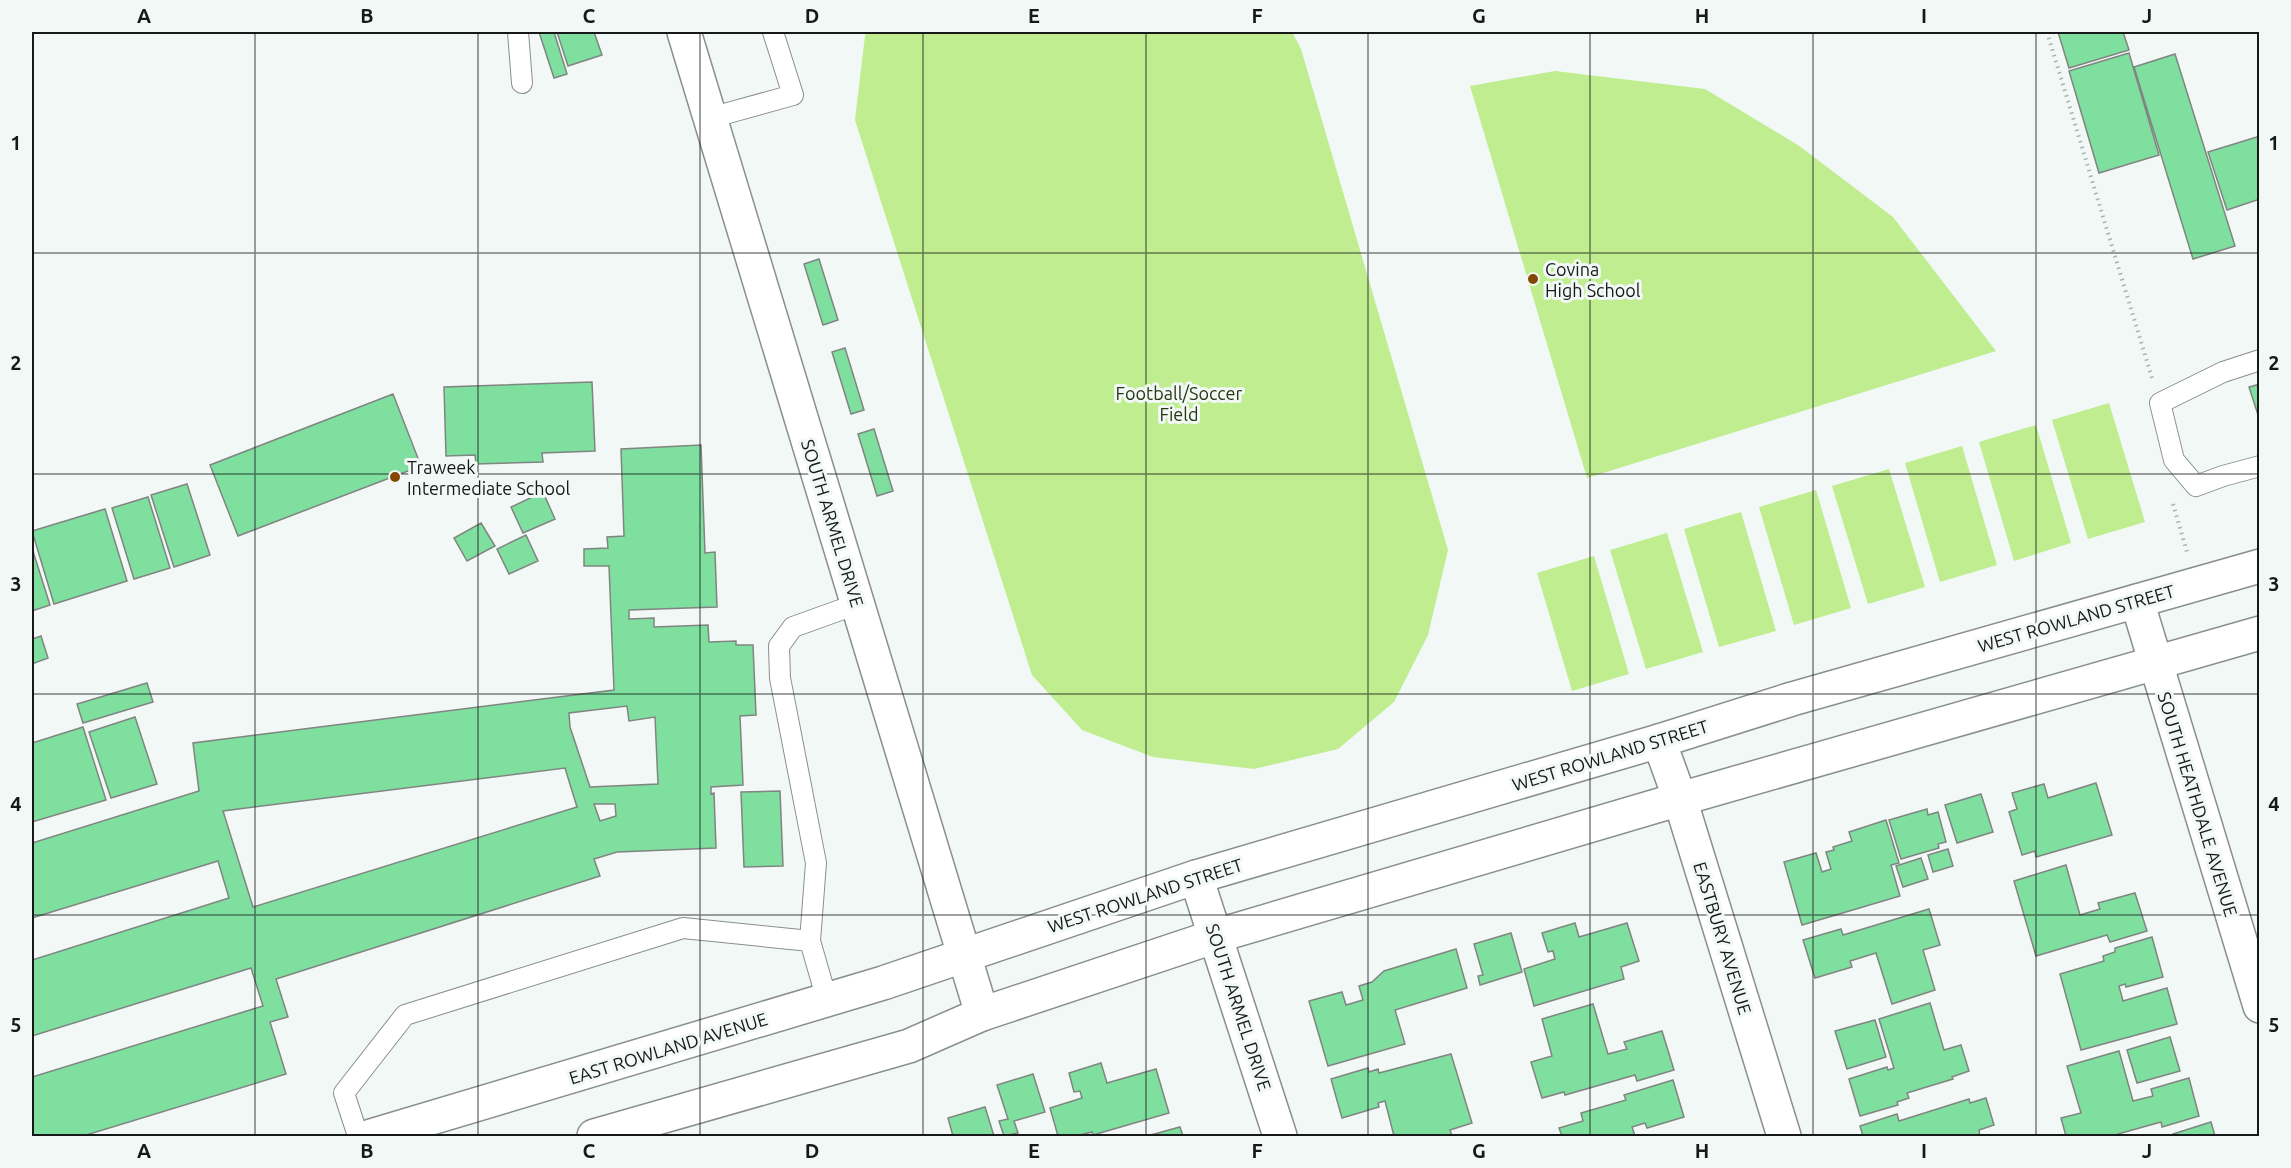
<svg xmlns="http://www.w3.org/2000/svg" width="2291" height="1168" font-family="Ubuntu,sans-serif">
<rect width="100%" height="100%" fill="#f1f8f6"/>
<path fill="#bfed90" d="M 867,32 L 1292,32 L 1301,49 L 1448,550 L 1428,635 L 1394,702 L 1338,749 L 1254,769 L 1153,757 L 1082,730 L 1032,675 L 855,120 L 865,36 Z
M 1555,71 L 1705,89 L 1798,145 L 1893,217 L 1996,351 L 1587,478 L 1470,86 Z
M 2109,403 L 2145,522 L 2088,539 L 2052,420 Z
M 2036,425 L 2071,543 L 2014,561 L 1979,442 Z
M 1962,446 L 1997,565 L 1940,582 L 1905,463 Z
M 1889,469 L 1925,587 L 1868,604 L 1832,486 Z
M 1816,490 L 1851,608 L 1794,625 L 1759,507 Z
M 1741,512 L 1776,631 L 1719,647 L 1684,529 Z
M 1667,533 L 1703,652 L 1646,669 L 1610,550 Z
M 1594,556 L 1629,674 L 1572,691 L 1537,573 Z"/>
<path fill="#7edf9e" stroke="#808581" stroke-width="1.5" fill-rule="evenodd" d="M 539,32 L 554,32 L 567,74 L 554,78 Z
M 557,32 L 594,32 L 602,55 L 568,66 Z
M 2058,32 L 2123,32 L 2129,50 L 2069,68 Z
M 2129,53 L 2159,155 L 2099,173 L 2069,71 Z
M 2175,54 L 2235,246 L 2193,259 L 2134,67 Z
M 2260,136 L 2260,199 L 2227,210 L 2208,152 Z
M 819,259 L 838,320 L 823,325 L 804,264 Z
M 845,348 L 864,410 L 851,414 L 832,352 Z
M 592,382 L 595,451 L 542,453 L 543,462 L 476,464 L 475,455 L 446,456 L 444,387 Z
M 2260,384 L 2260,421 L 2249,387 Z
M 393,394 L 421,466 L 238,536 L 210,465 Z
M 874,429 L 893,491 L 877,496 L 858,434 Z
M 701,445 L 705,553 L 715,552 L 717,607 L 629,610 L 629,619 L 654,618 L 654,627 L 708,625 L 709,642 L 736,641 L 736,645 L 753,645 L 756,715 L 740,716 L 743,785 L 711,787 L 711,794 L 714,793 L 716,848 L 617,852 L 594,859 L 600,876 L 276,979 L 288,1017 L 270,1022 L 286,1074 L 83,1136 L 32,1136 L 32,1077 L 263,1006 L 251,968 L 32,1036 L 32,960 L 229,898 L 218,861 L 32,918 L 32,843 L 199,791 L 193,743 L 614,690 L 609,566 L 584,566 L 584,549 L 608,548 L 607,537 L 624,536 L 621,449 ZM 627,706 L 629,721 L 655,717 L 658,784 L 590,787 L 570,727 L 569,713 ZM 565,768 L 577,807 L 253,907 L 223,811 ZM 594,804 L 615,804 L 616,816 L 600,821 Z
M 187,484 L 210,555 L 174,567 L 151,495 Z
M 543,492 L 555,519 L 523,533 L 511,507 Z
M 148,497 L 170,568 L 134,579 L 112,508 Z
M 105,509 L 127,581 L 54,604 L 32,531 Z
M 481,523 L 495,546 L 467,561 L 454,538 Z
M 526,535 L 538,561 L 509,574 L 497,549 Z
M 32,548 L 50,605 L 32,611 Z
M 41,636 L 48,658 L 32,664 L 32,639 Z
M 147,683 L 153,702 L 83,723 L 77,704 Z
M 135,717 L 157,784 L 111,798 L 89,732 Z
M 83,727 L 106,800 L 32,822 L 32,743 Z
M 2096,783 L 2112,835 L 2036,857 L 2035,851 L 2022,855 L 2009,812 L 2017,809 L 2012,793 L 2044,784 L 2048,798 Z
M 780,791 L 783,866 L 744,867 L 741,792 Z
M 1981,794 L 1993,832 L 1957,843 L 1945,805 Z
M 1927,809 L 1928,815 L 1938,812 L 1946,842 L 1938,844 L 1939,848 L 1901,859 L 1889,820 Z
M 1886,820 L 1899,863 L 1891,865 L 1900,896 L 1802,925 L 1784,862 L 1816,853 L 1822,872 L 1831,869 L 1826,852 L 1834,850 L 1833,847 L 1852,841 L 1849,832 Z
M 1948,849 L 1953,866 L 1933,872 L 1928,855 Z
M 1921,858 L 1928,879 L 1903,887 L 1896,866 Z
M 2066,865 L 2080,915 L 2100,909 L 2098,903 L 2135,893 L 2147,931 L 2110,942 L 2107,935 L 2036,956 L 2014,881 Z
M 1929,909 L 1940,945 L 1923,950 L 1935,990 L 1892,1004 L 1876,953 L 1850,961 L 1852,967 L 1815,978 L 1803,940 L 1841,929 L 1843,935 Z
M 1575,923 L 1579,937 L 1627,923 L 1639,961 L 1621,967 L 1624,979 L 1534,1006 L 1524,969 L 1555,959 L 1553,951 L 1548,952 L 1542,933 Z
M 1511,933 L 1522,972 L 1480,985 L 1478,976 L 1483,975 L 1474,944 Z
M 2152,937 L 2163,977 L 2126,987 L 2125,984 L 2119,986 L 2123,1001 L 2167,988 L 2177,1024 L 2081,1050 L 2060,974 L 2104,961 L 2103,956 L 2115,952 L 2115,948 Z
M 1456,949 L 1467,988 L 1395,1010 L 1405,1044 L 1328,1066 L 1309,1001 L 1342,992 L 1346,1005 L 1363,1000 L 1359,986 L 1372,982 L 1384,971 Z
M 1930,1003 L 1944,1050 L 1961,1045 L 1969,1071 L 1952,1077 L 1953,1079 L 1907,1093 L 1909,1098 L 1897,1102 L 1898,1105 L 1860,1116 L 1849,1079 L 1887,1067 L 1888,1070 L 1894,1068 L 1879,1019 Z
M 1593,1004 L 1608,1054 L 1627,1049 L 1624,1042 L 1662,1031 L 1674,1070 L 1637,1081 L 1635,1075 L 1565,1095 L 1564,1092 L 1542,1098 L 1531,1062 L 1552,1056 L 1542,1019 Z
M 1875,1020 L 1886,1057 L 1847,1069 L 1835,1031 Z
M 2170,1037 L 2180,1071 L 2137,1083 L 2127,1050 Z
M 2119,1051 L 2133,1101 L 2153,1096 L 2151,1089 L 2189,1078 L 2199,1116 L 2162,1127 L 2161,1122 L 2111,1136 L 2066,1136 L 2061,1118 L 2081,1113 L 2067,1066 Z
M 1451,1054 L 1472,1123 L 1450,1130 L 1452,1136 L 1394,1136 L 1385,1101 L 1378,1103 L 1379,1107 L 1342,1118 L 1331,1079 L 1368,1068 L 1369,1072 L 1378,1069 L 1379,1073 Z
M 1101,1063 L 1107,1083 L 1156,1069 L 1169,1113 L 1093,1135 L 1092,1132 L 1076,1136 L 1058,1136 L 1050,1108 L 1082,1098 L 1080,1091 L 1074,1092 L 1069,1073 Z
M 1033,1074 L 1045,1112 L 1014,1121 L 1018,1133 L 1004,1136 L 999,1121 L 1008,1119 L 997,1085 Z
M 1673,1080 L 1684,1117 L 1647,1128 L 1645,1123 L 1632,1127 L 1635,1136 L 1562,1136 L 1559,1128 L 1583,1121 L 1581,1113 L 1626,1100 L 1624,1095 Z
M 1986,1098 L 1994,1125 L 1979,1130 L 1980,1136 L 1863,1136 L 1860,1126 L 1897,1114 L 1899,1121 L 1969,1099 L 1970,1103 Z
M 985,1107 L 994,1136 L 953,1136 L 948,1118 Z
M 2211,1122 L 2215,1136 L 2174,1136 L 2173,1134 Z
M 1180,1127 L 1183,1136 L 1147,1136 Z"/>
<g fill="none" stroke-linecap="round" stroke-linejoin="round">
<defs>
<path id="service" d="M 518,32 L 522,83
M 710,118 L 793,95 L 773,32
M 2260,360 L 2223,372 L 2160,403 L 2174,460 L 2196,486 L 2223,476 L 2260,466
M 827,1000 L 810,941 L 816,863 L 780,678 L 779,646 L 793,627 L 857,604
M 358,1136 L 344,1093 L 405,1015 L 683,928 L 810,941"/>
<path id="minor" d="M 684,32 L 982,1014
M 2137,601 L 2260,1006
M 1659,741 L 1680,799 L 1784,1136
M 1196,877 L 1280,1136"/>
<path id="secondary" d="M 371,1136 L 883,983 L 1196,877 L 1659,741 L 1792,699 L 2260,566
M 594,1136 L 909,1046 L 982,1014 L 1216,936 L 1680,799 L 2260,633"/>
</defs>
<use href="#service" stroke="#898f8d" stroke-width="22"/>
<use href="#minor" stroke="#898f8d" stroke-width="36"/>
<use href="#secondary" stroke="#898f8d" stroke-width="36"/>
<path stroke="#abb1af" stroke-width="4" stroke-dasharray="1.5 4.5" stroke-linecap="butt" d="M 2047,32 L 2152,378
M 2173,504 L 2187,552"/>
<use href="#service" stroke="#fff" stroke-width="20"/>
<use href="#minor" stroke="#fff" stroke-width="33"/>
<use href="#secondary" stroke="#fff" stroke-width="33"/>
</g>
<path fill="none" stroke="#171919" stroke-width="1.5" stroke-opacity="0.55" d="M 255,32 L 255,1136M 478,32 L 478,1136M 700,32 L 700,1136M 923,32 L 923,1136M 1146,32 L 1146,1136M 1368,32 L 1368,1136M 1590,32 L 1590,1136M 1813,32 L 1813,1136M 2036,32 L 2036,1136M 32,253 L 2260,253M 32,474 L 2260,474M 32,694 L 2260,694M 32,915 L 2260,915"/>
<g fill="#844802" stroke="#f1f8f6" stroke-width="2">
<circle cx="1533" cy="279" r="6"/>
<circle cx="395" cy="477" r="6"/>
</g>
<g text-anchor="middle" dominant-baseline="central" stroke-width="6" stroke-linejoin="round" paint-order="stroke">
<g font-size="18" fill="#171919" stroke="#f1f8f6" text-anchor="start">
<text x="1545" y="269">Covina<tspan x="1545" dy="21">High School</tspan></text>
<text x="407" y="467">Traweek<tspan x="407" dy="21">Intermediate School</tspan></text>
</g>
<g font-size="18" fill="#263712" stroke="#f1f8f6">
<text x="1179" y="393">Football/Soccer<tspan x="1179" dy="21">Field</tspan></text>
</g>
<g font-size="18" fill="#171919" stroke="#f1f8f6">
<text transform="translate(833 523) rotate(73)">SOUTH ARMEL DRIVE</text>
<text transform="translate(2076 618) rotate(-16)">WEST ROWLAND STREET</text>
<text transform="translate(1610 755) rotate(-17)">WEST ROWLAND STREET</text>
<text transform="translate(2198 804) rotate(73)">SOUTH HEATHDALE AVENUE</text>
<text transform="translate(1145 895) rotate(-18)">WEST ROWLAND STREET</text>
<text transform="translate(1723 938) rotate(73)">EASTBURY AVENUE</text>
<text transform="translate(1239 1007) rotate(72)">SOUTH ARMEL DRIVE</text>
<text transform="translate(668 1048) rotate(-17)">EAST ROWLAND AVENUE</text>
</g>
</g>
<rect width="2291" height="1168" fill="none" stroke="#f1f8f6" stroke-width="66"/>
<rect x="33" y="33" width="2225" height="1102" fill="none" stroke="#171919" stroke-width="2"/>
<g font-size="20" text-anchor="middle" font-weight="bold" fill="#171919">
<text x="144" y="23">A</text>
<text x="367" y="23">B</text>
<text x="589" y="23">C</text>
<text x="812" y="23">D</text>
<text x="1034" y="23">E</text>
<text x="1257" y="23">F</text>
<text x="1479" y="23">G</text>
<text x="1702" y="23">H</text>
<text x="1924" y="23">I</text>
<text x="2147" y="23">J</text>
<text x="16" y="150">1</text>
<text x="2274" y="150">1</text>
<text x="16" y="370">2</text>
<text x="2274" y="370">2</text>
<text x="16" y="591">3</text>
<text x="2274" y="591">3</text>
<text x="16" y="811">4</text>
<text x="2274" y="811">4</text>
<text x="16" y="1032">5</text>
<text x="2274" y="1032">5</text>
<text x="144" y="1158">A</text>
<text x="367" y="1158">B</text>
<text x="589" y="1158">C</text>
<text x="812" y="1158">D</text>
<text x="1034" y="1158">E</text>
<text x="1257" y="1158">F</text>
<text x="1479" y="1158">G</text>
<text x="1702" y="1158">H</text>
<text x="1924" y="1158">I</text>
<text x="2147" y="1158">J</text>
</g>
</svg>
